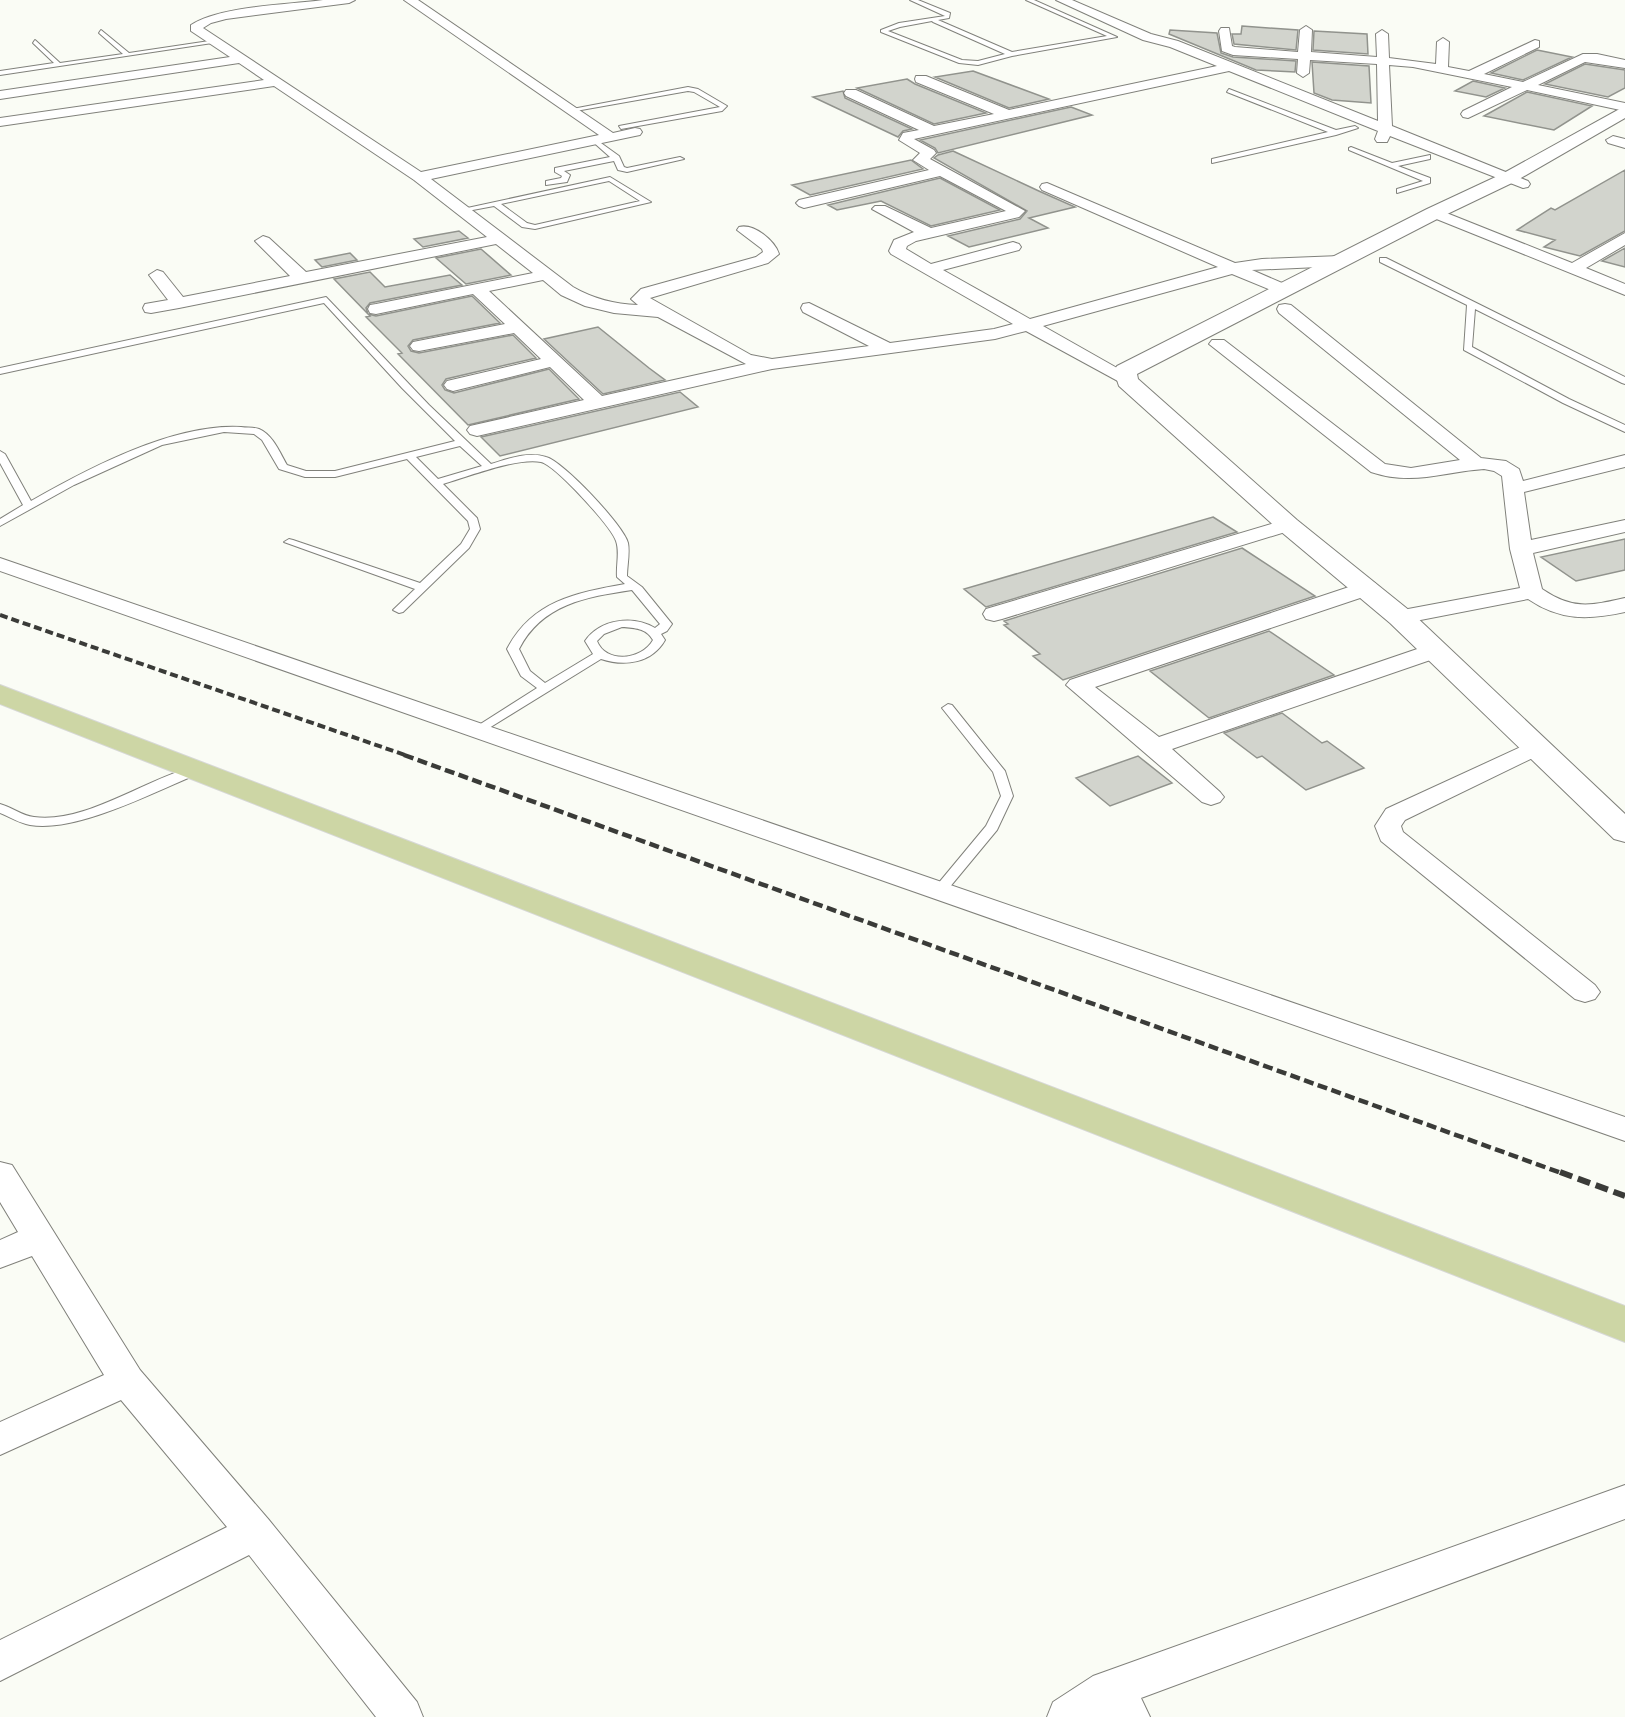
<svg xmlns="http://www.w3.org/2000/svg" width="1625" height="1717" font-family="Commissioner,sans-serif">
<rect width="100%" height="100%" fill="#fafcf5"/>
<path fill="#d2d4cd" stroke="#91938d" stroke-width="1.5" d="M 1242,26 L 1298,30 L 1296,50 L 1234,44 L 1232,34 L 1241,34 Z
M 1170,30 L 1217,33 L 1221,53 L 1233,57 L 1296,61 L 1295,72 L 1256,70 L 1169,34 Z
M 1314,31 L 1367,34 L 1368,54 L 1313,50 Z
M 1537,50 L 1572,57 L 1523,80 L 1491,73 Z
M 1312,62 L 1369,66 L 1371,103 L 1332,100 L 1314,93 Z
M 1585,64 L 1625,70 L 1625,88 L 1608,97 L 1545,84 Z
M 973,71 L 1049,99 L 1009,108 L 935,77 Z
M 907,79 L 915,84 L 986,113 L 934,124 L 857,88 Z
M 1473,81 L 1505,88 L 1486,97 L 1455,91 Z
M 843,91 L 845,98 L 912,129 L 903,131 L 898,137 L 813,97 Z
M 1527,92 L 1592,106 L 1554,130 L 1484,116 Z
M 1071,107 L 1092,115 L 938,153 L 935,148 L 920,140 Z
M 953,151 L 1041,192 L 1075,207 L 1029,218 L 1048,228 L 969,247 L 948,236 L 1020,219 L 1027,211 L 934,158 L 938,155 Z
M 911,160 L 923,169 L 810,195 L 792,185 Z
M 1625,170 L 1625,231 L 1580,256 L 1544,247 L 1555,240 L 1517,230 L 1551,208 L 1555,210 Z
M 940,178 L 1000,210 L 931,226 L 881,201 L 837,210 L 828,205 Z
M 459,231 L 468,238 L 423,247 L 414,239 Z
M 1625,248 L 1625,267 L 1602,261 Z
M 481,249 L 511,275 L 466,284 L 436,258 Z
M 350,253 L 357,260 L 322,267 L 315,260 Z
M 370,272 L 385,287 L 450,275 L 462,285 L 370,303 L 366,308 L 368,314 L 334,279 Z
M 472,296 L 500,323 L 413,340 L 408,346 L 411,351 L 419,353 L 513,335 L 536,358 L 446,379 L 442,385 L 445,390 L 454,393 L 549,369 L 579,399 L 468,425 L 398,354 L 402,353 L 366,317 L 370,316 L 368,314 L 376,316 Z
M 598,327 L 649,368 L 665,380 L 603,394 L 544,339 Z
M 680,392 L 698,407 L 500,456 L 481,437 Z
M 1213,517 L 1237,532 L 986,607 L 964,589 Z
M 1625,539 L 1625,570 L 1576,581 L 1541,557 Z
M 1242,548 L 1315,596 L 1063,680 L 1033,656 L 1040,654 L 1004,625 L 1008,624 L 1004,621 Z
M 1269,631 L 1334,675 L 1209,718 L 1150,671 Z
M 1282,713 L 1322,743 L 1327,741 L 1364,768 L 1306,790 L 1262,756 L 1257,758 L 1224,733 Z
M 1138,756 L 1172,783 L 1110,806 L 1076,778 Z"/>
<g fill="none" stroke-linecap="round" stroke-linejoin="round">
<defs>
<path id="service" d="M 910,0 L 918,0 L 950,13 L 949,18 L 938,20 L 1012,52 L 1107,36 L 1026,0 L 1034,0 L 1117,37 L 1012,56 L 978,65 L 959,63 L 881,32 L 881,30 L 899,23 L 945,16 ZM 932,21 L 933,22 L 1005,54 L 978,61 L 962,60 L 888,31 L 900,27 Z
M 101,30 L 129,53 L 216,40 L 219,42 L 0,75 L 0,71 L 54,63 L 33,43 L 35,40 L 60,63 L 123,54 L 99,33 Z
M 688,87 L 698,89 L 727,106 L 722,111 L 621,129 L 619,126 L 720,107 L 694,92 L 688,91 L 570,112 L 567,110 Z
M 1229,89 L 1336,130 L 1355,126 L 1358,128 L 1336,135 L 1212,163 L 1212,159 L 1328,132 L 1227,92 Z
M 594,138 L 619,156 L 624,167 L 627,168 L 680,157 L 684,159 L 627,172 L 618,170 L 614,161 L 564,171 L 570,175 L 567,182 L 546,185 L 546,181 L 561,178 L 562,176 L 555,172 L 555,168 L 610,157 L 592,141 Z
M 1351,147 L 1392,163 L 1430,155 L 1430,159 L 1398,166 L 1430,178 L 1430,183 L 1397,193 L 1397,189 L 1423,181 L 1349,150 L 1349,148 Z
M 610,177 L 651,202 L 535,229 L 522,227 L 494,206 L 462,212 L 458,210 ZM 609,181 L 640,201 L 535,225 L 527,223 L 501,204 Z
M 1380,258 L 1386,258 L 1625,377 L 1625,384 L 1622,383 L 1475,309 L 1472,347 L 1569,399 L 1625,425 L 1625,432 L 1563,403 L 1464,350 L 1467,305 L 1380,262 Z
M 326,297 L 429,405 L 491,464 C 508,459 528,451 546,457 C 563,461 624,526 628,543 C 630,553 627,566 627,576 L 642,587 L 672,624 L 667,631 L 661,634 L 665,640 C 652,663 625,667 601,659 L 481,733 L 473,733 L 471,730 L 537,688 L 521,676 L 507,649 C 532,601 575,593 625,584 L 617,577 C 616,565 620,552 616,541 C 611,526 555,465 541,462 C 518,457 467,477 443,484 L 477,518 L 480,529 L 469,548 L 403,612 L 399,613 L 393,610 L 415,589 L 284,542 L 289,539 L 293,540 L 420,583 L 461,544 L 470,529 L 468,521 L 407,459 L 335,477 L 305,477 L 279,469 L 262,440 L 254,434 L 224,432 L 162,445 L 74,485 L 0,526 L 0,519 L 23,505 L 0,463 L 0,451 L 5,454 L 31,501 C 89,468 174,423 241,427 C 247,428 254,427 259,429 C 273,435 280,453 287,465 L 306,471 L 335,471 L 455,441 L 402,388 L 324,303 L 0,374 L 0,368 ZM 460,446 L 482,466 L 438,479 L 416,457 ZM 632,590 L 660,624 L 655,628 C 633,615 600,619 585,641 L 593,654 L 545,683 L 530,671 L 519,649 C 542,604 586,597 632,590 ZM 622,627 C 635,628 646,628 653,640 C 642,660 606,664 597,641 L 604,634 Z
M 948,704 L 952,705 L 1005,771 L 1013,796 L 997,830 L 944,894 L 939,895 L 932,891 L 986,826 L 1001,796 L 993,772 L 942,708 Z
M 196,766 L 200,767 L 202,770 L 200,773 C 156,791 77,833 30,825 C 19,823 10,817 0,813 L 0,804 C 12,807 22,816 34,817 C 86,824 147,778 196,766 Z"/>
<path id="minor" d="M 323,0 L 355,0 L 349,3 L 226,19 L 211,23 L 203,28 L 421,172 L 599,135 L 404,0 L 418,0 L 613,133 L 635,128 L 640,129 L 642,132 L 640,135 L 635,136 L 431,179 L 573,287 C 594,299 614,304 638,305 L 631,299 L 641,289 L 756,257 L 763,252 L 762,249 L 737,230 L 739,227 C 754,223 775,241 779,254 L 768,263 L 650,298 L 751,355 L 772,359 L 869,346 L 803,312 L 801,308 L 803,304 L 809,303 L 890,343 L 994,329 L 1013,324 L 891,254 L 889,251 L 894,240 L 914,232 L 872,209 L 875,206 L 885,206 L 931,228 L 1006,211 L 940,176 L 804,208 L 799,206 L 796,203 L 799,200 L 929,170 L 913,160 L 920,153 L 899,140 L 903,133 L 919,130 L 846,96 L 844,93 L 846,90 L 856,90 L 934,126 L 994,114 L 916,82 L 915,79 L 916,76 L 926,76 L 1009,110 L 1217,66 L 1170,47 L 1143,40 L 1056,0 L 1072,0 L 1151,34 L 1178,41 L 1378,121 L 1377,64 L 1310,60 L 1309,73 L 1303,77 L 1297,73 L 1298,59 L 1233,55 L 1222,51 L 1219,31 L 1221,28 L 1229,28 L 1232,46 L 1235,47 L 1298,52 L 1300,30 L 1306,26 L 1312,30 L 1311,52 L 1377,57 L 1376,34 L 1382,30 L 1388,34 L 1389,58 L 1436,64 L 1437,42 L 1443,38 L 1449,42 L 1448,67 L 1469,71 L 1535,40 L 1539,41 L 1539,47 L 1484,74 L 1523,82 L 1583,54 L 1597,54 L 1625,60 L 1625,68 L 1585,62 L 1538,85 L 1625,103 L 1625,111 L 1527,90 L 1468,118 L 1463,117 L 1461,114 L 1463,111 L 1512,87 L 1413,67 L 1389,65 L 1392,126 L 1528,181 L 1530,184 L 1528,187 L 1523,188 L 1390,136 L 1387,142 L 1377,142 L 1375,139 L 1378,131 L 1229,71 L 914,139 L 934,150 L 936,153 L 930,159 L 1025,211 L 1019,217 L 916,241 L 907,246 L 906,249 L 931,264 L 1013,242 L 1019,244 L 1021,247 L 1019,250 L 943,270 L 1030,319 L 1218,267 L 1042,190 L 1040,187 L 1042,184 L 1047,183 L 1235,263 L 1262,259 L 1340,256 L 1348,261 L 1340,266 L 1252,270 L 1289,286 L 1291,290 L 1289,294 L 1283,295 L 1232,274 L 1043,326 L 1133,377 L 1136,381 L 1133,385 L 1127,386 L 1026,331 L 995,339 L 772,369 L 477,436 L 470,434 L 467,430 L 470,426 L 584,400 L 550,367 L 453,391 L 447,389 L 444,385 L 447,381 L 541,359 L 514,333 L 419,351 L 413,350 L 410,346 L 413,342 L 505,324 L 473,294 L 376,314 L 370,313 L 368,309 L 370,305 L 376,304 L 533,273 L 496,244 L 179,308 L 151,313 L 145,312 L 143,308 L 145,304 L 168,300 L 149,275 L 157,270 L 163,272 L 183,297 L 290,276 L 255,241 L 263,236 L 269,238 L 306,272 L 487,237 L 414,180 L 274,86 L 0,126 L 0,118 L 264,80 L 239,63 L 0,99 L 0,91 L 230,57 L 191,31 L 191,25 C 220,6 286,5 323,0 ZM 543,280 L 561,295 L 585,306 L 614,313 L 658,317 L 746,364 L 602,396 L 489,291 Z
M 1613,136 L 1625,139 L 1625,148 L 1608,143 L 1606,140 Z
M 1434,208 L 1572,263 L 1625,233 L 1625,245 L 1586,268 L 1625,284 L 1625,295 L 1429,216 L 1426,213 Z
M 1285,304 L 1291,305 L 1481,458 L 1506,461 L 1519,469 L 1523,481 L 1625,455 L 1625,467 L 1524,492 L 1531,540 L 1625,520 L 1625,532 L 1533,553 L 1542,589 C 1573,610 1590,606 1625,598 L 1625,612 C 1589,620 1560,621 1528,599 L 1400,624 L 1392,622 L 1389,617 L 1392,612 L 1520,588 L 1510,549 L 1502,476 L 1494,471 L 1484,469 C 1442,472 1413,486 1371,472 L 1209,344 L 1212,340 L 1224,340 L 1385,464 L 1411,468 L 1460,460 L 1279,313 L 1277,309 L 1279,305 Z
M 1288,519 L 1295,521 L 1298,525 L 1295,529 L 1002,619 L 994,621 L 986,619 L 983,614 L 986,609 Z
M 0,558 L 1625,1117 L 1625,1141 L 0,571 Z
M 1367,581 L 1375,583 L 1378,588 L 1375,593 L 1095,687 L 1159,737 L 1426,646 L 1434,644 L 1442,646 L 1446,651 L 1442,656 L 1172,749 L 1220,792 L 1224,797 L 1220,802 L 1211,805 L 1202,802 L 1066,685 L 1070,680 Z
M 1536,740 L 1545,742 L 1548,747 L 1545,752 L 1405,820 L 1401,826 L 1403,832 L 1595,985 L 1600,992 L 1595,999 L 1585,1002 L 1575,999 L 1381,841 L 1375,826 L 1386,809 Z
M 0,1162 L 12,1165 L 140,1370 L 269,1520 L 417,1702 L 423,1717 L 376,1717 L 249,1555 L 0,1681 L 0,1640 L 227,1527 L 121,1400 L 0,1455 L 0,1422 L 104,1375 L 32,1256 L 0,1268 L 0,1240 L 18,1232 L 0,1202 Z
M 1625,1485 L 1625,1519 L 1141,1698 L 1150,1717 L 1047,1717 L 1053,1702 L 1093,1676 Z"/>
<path id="tertiary" d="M 1625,106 L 1625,118 L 1514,182 L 1441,217 L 1137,374 L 1138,379 L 1297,520 L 1410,611 L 1625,814 L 1625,842 L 1614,839 L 1390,623 L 1279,530 L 1119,386 L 1114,371 L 1117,366 L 1427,209 L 1502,174 Z"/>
<path id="primary" d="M 0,685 L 1625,1306 L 1625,1342 L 0,704 Z"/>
</defs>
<use href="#service" stroke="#80817b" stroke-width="2"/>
<use href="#minor" stroke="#80817b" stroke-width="2"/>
<use href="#tertiary" stroke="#80817b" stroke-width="2"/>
<use href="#primary" stroke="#d7d8d7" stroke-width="2"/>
<use href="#service" fill="#fff" fill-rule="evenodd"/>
<use href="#minor" fill="#fff" fill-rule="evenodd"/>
<use href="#tertiary" fill="#fff" fill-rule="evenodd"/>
<use href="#primary" fill="#cdd6a5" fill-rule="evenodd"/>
<path stroke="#3a3b38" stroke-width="4" stroke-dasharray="8 4" stroke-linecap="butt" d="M 0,615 L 408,756"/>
<path stroke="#3a3b38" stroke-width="4.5" stroke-dasharray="10 4.5" stroke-linecap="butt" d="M 404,755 L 1564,1174"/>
<path stroke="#3a3b38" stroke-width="6" stroke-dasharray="13 6" stroke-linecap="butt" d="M 1560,1172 L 1625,1196"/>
</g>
</svg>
